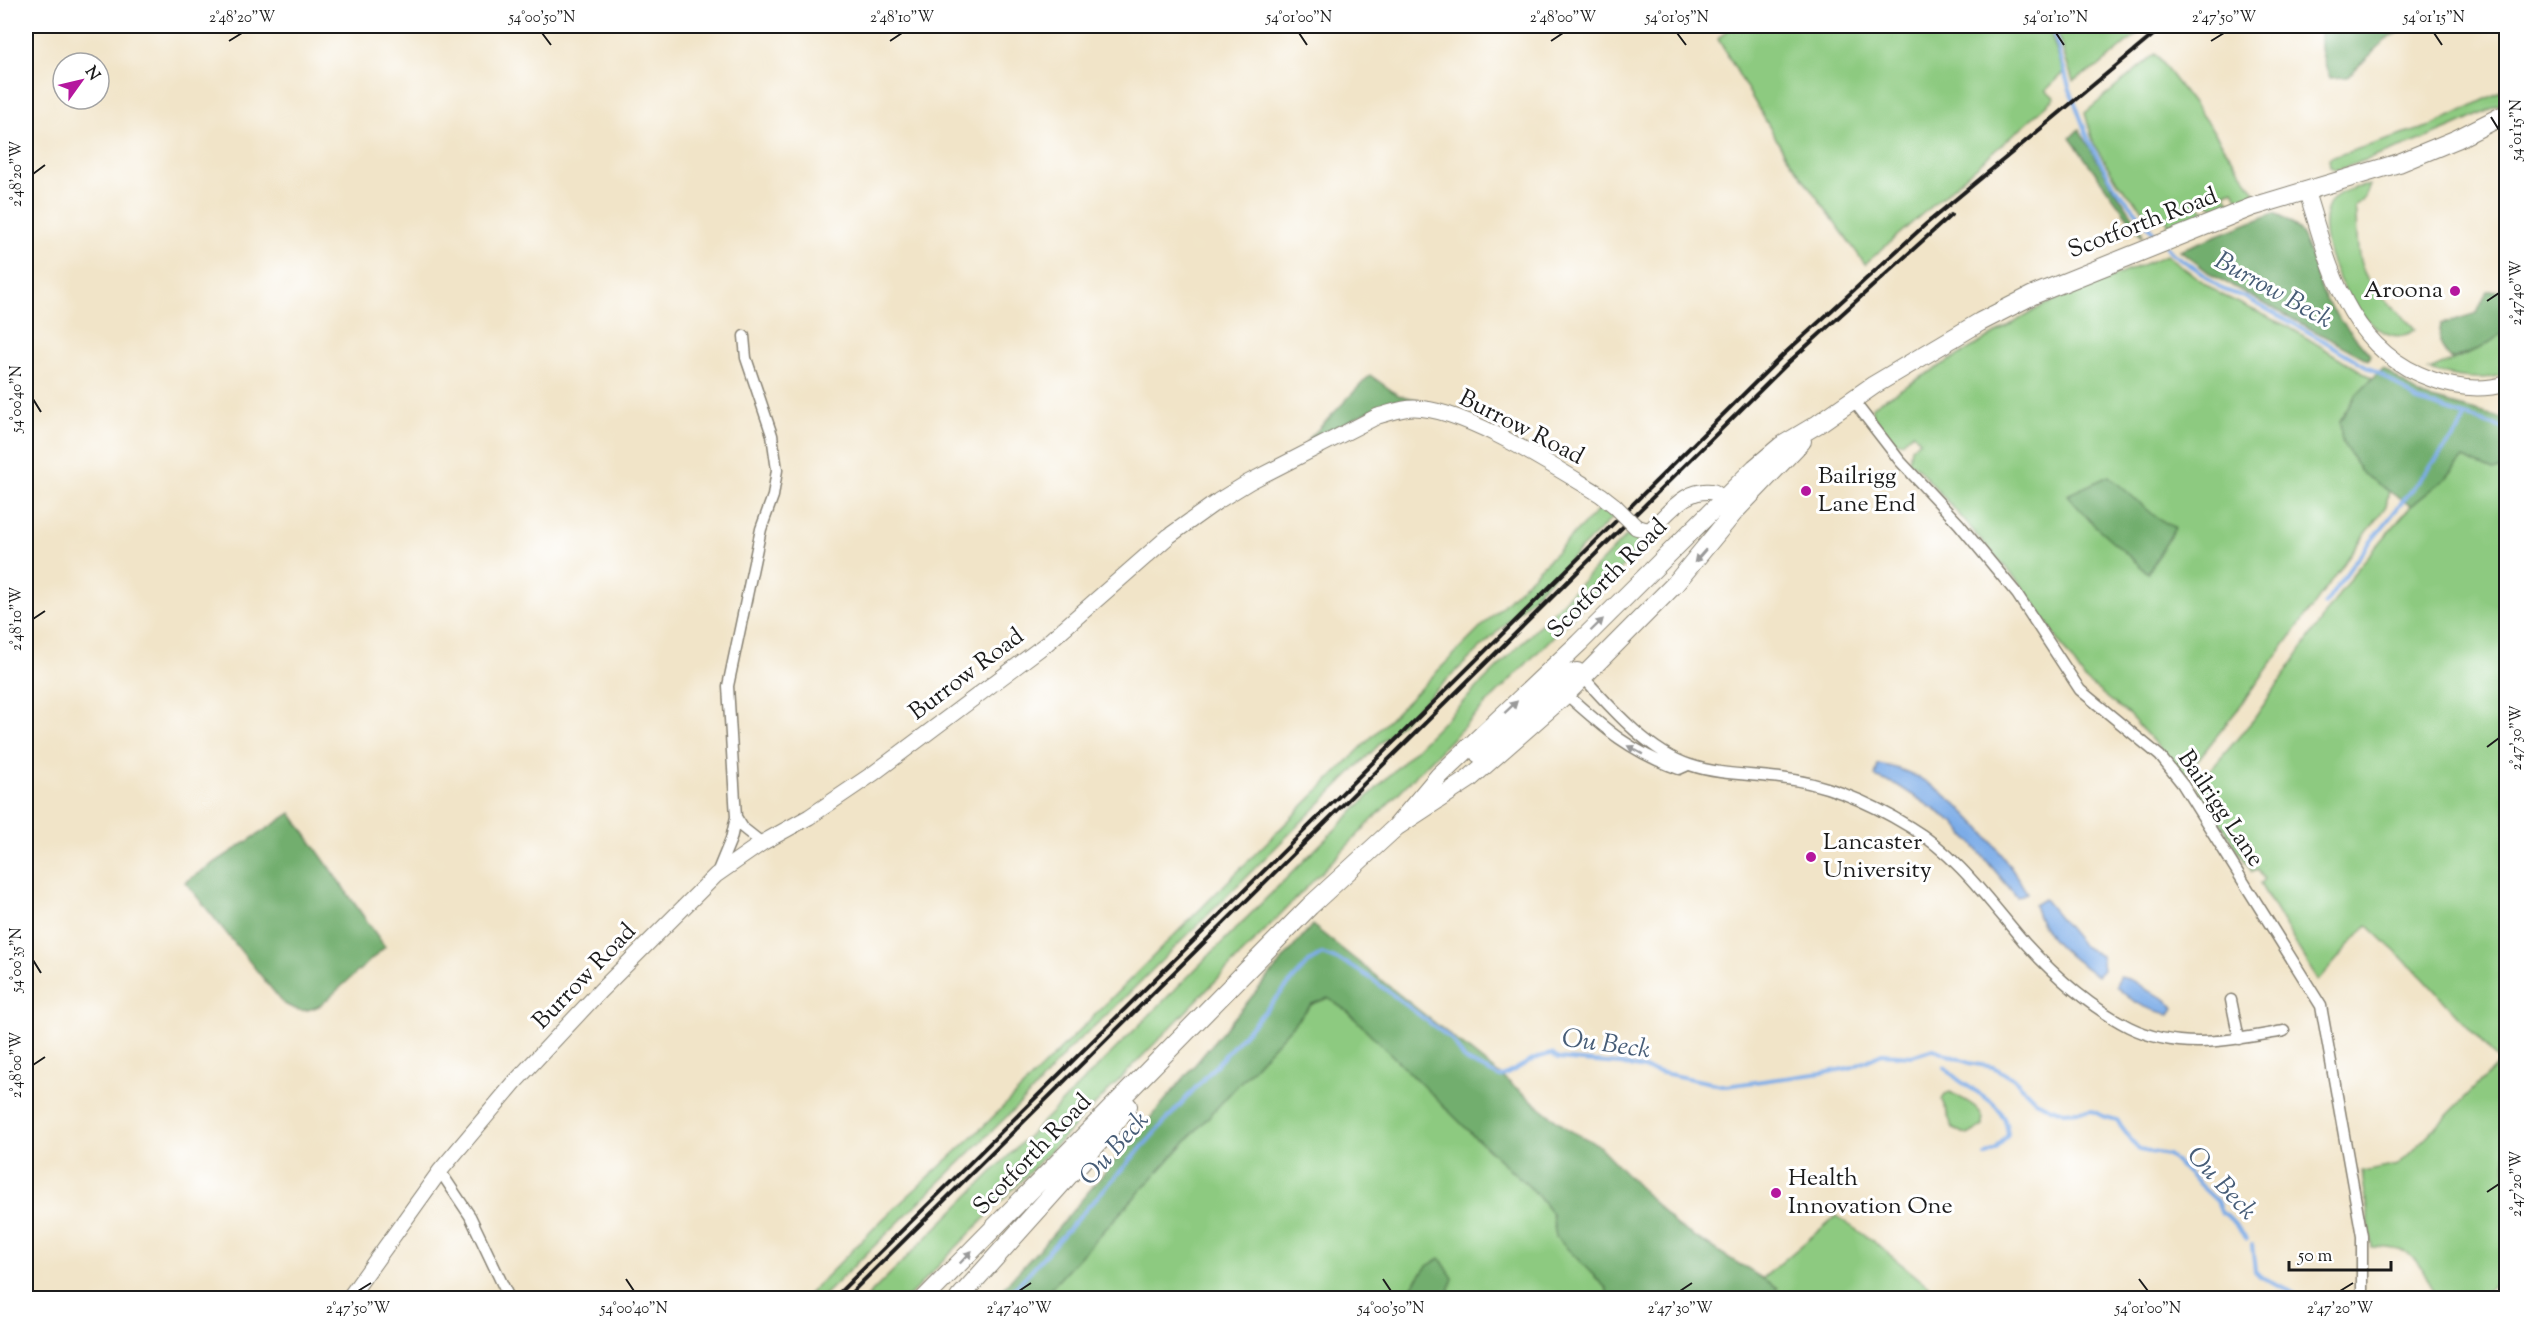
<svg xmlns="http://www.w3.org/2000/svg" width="2532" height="1324" font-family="'Sorts Mill Goudy',serif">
<rect width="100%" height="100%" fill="#fff"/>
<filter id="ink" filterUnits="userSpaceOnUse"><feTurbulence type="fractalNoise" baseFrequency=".0167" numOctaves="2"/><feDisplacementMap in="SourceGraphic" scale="12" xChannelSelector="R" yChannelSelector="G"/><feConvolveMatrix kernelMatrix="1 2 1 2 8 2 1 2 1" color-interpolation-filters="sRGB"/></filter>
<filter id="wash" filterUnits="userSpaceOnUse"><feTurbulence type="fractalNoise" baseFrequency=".008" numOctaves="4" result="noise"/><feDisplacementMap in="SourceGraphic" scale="24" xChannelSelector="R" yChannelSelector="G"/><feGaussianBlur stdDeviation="1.35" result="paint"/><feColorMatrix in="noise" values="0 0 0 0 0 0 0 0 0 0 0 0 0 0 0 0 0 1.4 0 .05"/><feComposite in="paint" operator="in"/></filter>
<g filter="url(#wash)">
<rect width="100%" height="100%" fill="#f1e4c8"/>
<path fill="#8dca80" stroke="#54734e" stroke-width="1.5" d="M 1731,26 L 2048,26 L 2064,73 L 2046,90 L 2055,98 L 1865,264 L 1784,152 L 1718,39 Z
M 2055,26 L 2147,26 L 2098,67 L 2073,81 Z
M 2155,54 L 2210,126 L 2257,195 L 2240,201 L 2234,190 L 2225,193 L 2231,204 L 2217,208 L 2203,201 L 2195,204 L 2209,213 L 2168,229 L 2167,219 L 2151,217 L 2118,183 L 2094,145 L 2085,113 Z
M 2506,89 L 2506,101 C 2450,132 2397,149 2337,170 L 2330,167 L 2329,158 L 2431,126 Z
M 2370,185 L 2365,198 L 2355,207 C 2358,226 2355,245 2361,264 C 2369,292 2397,308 2415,329 C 2373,367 2297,232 2335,197 C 2345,189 2358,187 2370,185 Z
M 2166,255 L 2220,294 L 2289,327 L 2372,378 L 2355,396 L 2340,421 L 2342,442 L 2363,474 L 2389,490 L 2386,506 L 2238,709 L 2185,776 L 2129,715 L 2085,680 L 2022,586 L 1917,467 L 1909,461 L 1911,448 L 1920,441 L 1913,433 L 1902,442 L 1890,441 L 1872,414 L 1872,407 L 1881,401 L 2042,306 Z
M 2506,331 L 2506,374 C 2480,382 2455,377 2429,370 L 2481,348 Z
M 2463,458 L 2493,471 L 2506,467 L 2506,1277 L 2473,1298 L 2437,1298 C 2417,1260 2420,1248 2372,1247 L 2362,1172 L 2398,1165 L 2500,1062 L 2423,978 L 2367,925 L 2318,981 L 2260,884 L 2264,879 L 2258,870 L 2252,872 L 2197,786 L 2254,719 L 2353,574 L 2411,506 L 2447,477 Z
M 1604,504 L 1611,510 L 1614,516 L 1482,647 L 1404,720 L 1110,1012 L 1070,1048 L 1033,1091 L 821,1298 L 805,1298 L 884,1218 L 984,1126 Z
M 1626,536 L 1642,540 L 1645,544 L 1419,772 L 907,1298 L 866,1298 L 1545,620 Z
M 1328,998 L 1347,1011 L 1475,1137 L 1535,1192 L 1552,1214 L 1556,1237 L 1607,1289 L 1606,1298 L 1447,1298 L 1449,1294 L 1427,1266 L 1403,1298 L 1282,1298 L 1279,1296 L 1276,1298 L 1042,1298 L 1312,1004 Z
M 1950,1092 C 1963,1100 1986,1107 1983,1126 L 1968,1135 L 1953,1129 L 1942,1100 L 1945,1094 Z
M 1836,1216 L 1873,1241 L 1943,1298 L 1769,1298 L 1777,1288 L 1762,1279 Z"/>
<path fill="#72ae6e" stroke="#476545" stroke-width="1.5" d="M 2323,26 L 2410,26 L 2386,40 L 2347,77 L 2330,78 C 2324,61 2316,43 2323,26 Z
M 2079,129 L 2113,187 L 2141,228 L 2143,238 L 2070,138 Z
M 2274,213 C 2313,226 2308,266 2324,296 C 2333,314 2357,338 2370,355 L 2368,360 L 2212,275 L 2180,250 Z
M 2506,290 L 2506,331 L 2481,348 L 2451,359 C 2439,347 2438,340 2441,324 L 2477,313 L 2487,291 Z
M 2383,368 L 2421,396 L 2506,419 L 2506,467 L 2493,471 L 2463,458 L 2447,477 L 2411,506 L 2363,474 L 2342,442 L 2340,421 L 2355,396 Z
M 1370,375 L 1398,395 L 1419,400 L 1375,408 L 1306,442 Z
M 2109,476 L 2156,517 L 2175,528 L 2148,573 L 2092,523 L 2067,495 Z
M 291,813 L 385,947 L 321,1005 C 305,1013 298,1012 283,1003 L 185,882 Z
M 1312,925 L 1569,1130 L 1597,1144 L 1677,1226 L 1778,1288 L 1769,1298 L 1747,1296 L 1744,1298 L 1606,1298 L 1607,1289 L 1556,1237 L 1552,1214 L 1535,1192 L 1475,1137 L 1347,1011 L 1328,998 L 1312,1004 L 1042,1298 L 994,1298 L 1053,1234 Z
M 1440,1258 L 1453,1278 L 1447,1298 L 1403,1298 L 1427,1266 Z"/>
<path fill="#7cace7" stroke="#4c6482" stroke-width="1.5" d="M 1878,764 C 1942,773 1996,841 2027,893 L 2017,897 L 1954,822 L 1897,785 L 1875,777 Z
M 2044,899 L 2082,945 L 2101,956 L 2103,970 L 2097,976 C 2071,958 2042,937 2034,905 Z
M 2119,977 C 2141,981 2138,987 2155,994 C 2165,998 2168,999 2174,1008 L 2170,1014 C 2148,1010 2132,1003 2116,986 Z"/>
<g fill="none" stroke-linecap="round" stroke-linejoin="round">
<path stroke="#7cace7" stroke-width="4" d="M 2052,26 L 2069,87 L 2091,146 L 2114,185 L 2159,239
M 2166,246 L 2173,254 L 2198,270 L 2222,289 L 2244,297 L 2305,330 L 2393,382 L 2418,401 L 2506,429
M 2325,604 L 2353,564 L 2458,432 L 2466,416
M 1945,1067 C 1966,1094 2004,1094 2008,1134 L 1996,1150 L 1985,1156
M 2252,1245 L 2255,1271 L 2261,1277 L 2290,1290 L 2299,1298
M 1006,1298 L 1309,962 L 1322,954 L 1346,963 L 1369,977 L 1451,1039 L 1465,1060 L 1500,1077 C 1517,1070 1534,1056 1552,1054 L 1558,1059 L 1620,1064 L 1726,1086 L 1829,1072 L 1853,1067 L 1882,1054 L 1912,1056 L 1934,1049 L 1969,1063 L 1993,1067 L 2013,1078 L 2036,1101 L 2051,1108 L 2064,1112 L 2091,1110 L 2102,1116 L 2117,1120 L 2139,1150 L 2168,1155 L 2217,1201 L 2222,1213 L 2227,1215 L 2247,1239"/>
</g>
</g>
<g filter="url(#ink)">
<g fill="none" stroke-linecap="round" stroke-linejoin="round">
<defs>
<path id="street" d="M 1852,399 L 1900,461 L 1959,524 L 2017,594 L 2080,690 L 2160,756 L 2183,785 L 2321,1006 L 2362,1236 L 2362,1298
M 1583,677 C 1611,708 1649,752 1690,765 C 1719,775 1750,774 1780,778 C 1826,783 1871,803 1910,827 C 1957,855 1989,901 2024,942 C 2053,974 2090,1007 2129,1027 C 2180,1052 2232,1040 2284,1031
M 1566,694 C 1605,729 1629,751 1679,769 L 1688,765
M 736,817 L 743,828 L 762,843
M 717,873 L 731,839 L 736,817 L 728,686 L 761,529 L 773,496 L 777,470 L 772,435 L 746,358 L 744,336
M 2231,1000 L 2239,1039
M 440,1171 L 470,1216 L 509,1298"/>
<path id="secondary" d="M 2306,190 C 2330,266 2346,349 2431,379 C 2455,388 2481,391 2506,384
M 1636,527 L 1646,530 L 1651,529 C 1670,512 1686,487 1714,492 L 1723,498
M 349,1298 L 440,1171 L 515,1082 L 600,991 L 716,875 L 762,843 L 809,817 L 874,773 L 1046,644 L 1169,536 L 1218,501 L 1249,482 L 1378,416 C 1390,413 1401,408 1414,408 C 1465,408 1556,468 1601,495 L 1615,506"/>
<path id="primary" d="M 1479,754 L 1565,675 L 1577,672 L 1583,677
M 1396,827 L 1439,776 L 1579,643 L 1755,468 L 1781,446 L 1818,424 L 1874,385 L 1980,322 L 2033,295 L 2252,207 L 2399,163 L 2457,139 L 2506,114
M 925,1298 L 1310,906 L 1396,827 L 1469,779 L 1566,694 L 1675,584 L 1736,510 L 1802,441
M 959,1298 L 1107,1133 L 1128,1106"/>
</defs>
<use href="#street" stroke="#868072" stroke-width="13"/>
<use href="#secondary" stroke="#868072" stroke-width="17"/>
<use href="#primary" stroke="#868072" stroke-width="20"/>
<use href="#street" stroke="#fff" stroke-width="10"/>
<use href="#secondary" stroke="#fff" stroke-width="15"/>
<use href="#primary" stroke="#fff" stroke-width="18"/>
<path stroke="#1c1c1c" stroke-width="4" d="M 834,1298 L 1783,355 L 1926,224 L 2164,26
M 846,1298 L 1789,362 L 1951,215"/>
<defs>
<path id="secondary-bridge" d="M 1615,506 L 1636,527"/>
</defs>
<use href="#secondary-bridge" stroke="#868072" stroke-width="17" stroke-linecap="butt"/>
<use href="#secondary-bridge" stroke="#fff" stroke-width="15"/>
</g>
<defs><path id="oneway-solid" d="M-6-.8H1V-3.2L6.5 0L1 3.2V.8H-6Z" transform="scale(1.5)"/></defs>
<g fill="#999">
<use href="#oneway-solid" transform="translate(1700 556) rotate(131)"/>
<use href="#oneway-solid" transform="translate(1597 625) rotate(-44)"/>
<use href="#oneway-solid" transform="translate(1511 707) rotate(-43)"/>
<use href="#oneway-solid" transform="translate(1635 750) rotate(-151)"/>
<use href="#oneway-solid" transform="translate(966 1257) rotate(-46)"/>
</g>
</g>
<path fill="none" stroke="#1c1c1c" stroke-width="2" d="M 542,33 L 551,45M 1299,33 L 1307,45M 1677,33 L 1686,45M 2056,33 L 2064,45M 2434,33 L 2442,45M 229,41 L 242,33M 890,41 L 902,33M 1551,41 L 1563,33M 2211,41 L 2224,33M 2491,117 L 2499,130M 33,174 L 45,165M 2487,301 L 2499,293M 33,399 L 41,412M 33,619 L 45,611M 2487,747 L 2499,738M 33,960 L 41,973M 33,1065 L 45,1057M 2487,1192 L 2499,1184M 626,1279 L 634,1291M 1383,1279 L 1391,1291M 2139,1279 L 2148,1291M 358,1291 L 371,1283M 1019,1291 L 1031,1283M 1680,1291 L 1692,1283M 2340,1291 L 2353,1283"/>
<g fill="#b5179e" stroke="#fff" stroke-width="2">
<circle cx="2455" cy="291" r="6"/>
<circle cx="1806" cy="491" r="6"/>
<circle cx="1811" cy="857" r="6"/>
<circle cx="1776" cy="1193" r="6"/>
</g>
<g text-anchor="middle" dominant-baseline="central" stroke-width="6" stroke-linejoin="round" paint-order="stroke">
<g font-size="24" fill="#1c1c1c" stroke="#fff">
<text transform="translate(2143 224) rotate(-21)">Scotforth Road</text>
<text transform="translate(1521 428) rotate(27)">Burrow Road</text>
<text transform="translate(1608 579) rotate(-45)">Scotforth Road</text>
<text transform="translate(967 675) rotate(-37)">Burrow Road</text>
<text transform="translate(2220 809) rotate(56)">Bailrigg Lane</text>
<text transform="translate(585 977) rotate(-46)">Burrow Road</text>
<text transform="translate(1033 1155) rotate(-46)">Scotforth Road</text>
</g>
<g font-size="24" fill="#1c1c1c" stroke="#fff" text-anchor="start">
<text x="2443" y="291" text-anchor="end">Aroona</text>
<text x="1818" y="477">Bailrigg<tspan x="1818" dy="28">Lane End</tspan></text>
<text x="1823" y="843">Lancaster<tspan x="1823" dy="28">University</tspan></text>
<text x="1788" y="1179">Health<tspan x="1788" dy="28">Innovation One</tspan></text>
</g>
<g font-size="26" font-style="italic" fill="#475d77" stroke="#fff">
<text transform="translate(2273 291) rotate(29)">Burrow Beck</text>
<text transform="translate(1606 1045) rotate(8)">Ou Beck</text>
<text transform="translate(1115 1149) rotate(-48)">Ou Beck</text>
<text transform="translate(2221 1184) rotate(47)">Ou Beck</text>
</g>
</g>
<rect width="2532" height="1324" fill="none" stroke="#fff" stroke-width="66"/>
<g transform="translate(81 81) rotate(56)"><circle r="28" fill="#ffffff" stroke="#a4a4a4" stroke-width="1.5"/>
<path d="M0-4.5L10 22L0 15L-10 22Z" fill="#b5179e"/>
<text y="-9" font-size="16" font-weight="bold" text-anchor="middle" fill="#1c1c1c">N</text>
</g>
<path d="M2289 1261v9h102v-9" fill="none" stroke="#1c1c1c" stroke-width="3"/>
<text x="2298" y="1261" font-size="18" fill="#1c1c1c" stroke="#ffffff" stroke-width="4.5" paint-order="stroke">50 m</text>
<rect x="33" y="33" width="2466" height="1258" fill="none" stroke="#1c1c1c" stroke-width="2"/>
<g font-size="15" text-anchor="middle" fill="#1c1c1c">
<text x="242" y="22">2°48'20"W</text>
<text x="542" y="22">54°00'50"N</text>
<text x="902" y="22">2°48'10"W</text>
<text x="1299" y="22">54°01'00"N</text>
<text x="1563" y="22">2°48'00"W</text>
<text x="1677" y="22">54°01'05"N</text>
<text x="2056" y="22">54°01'10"N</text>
<text x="2224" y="22">2°47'50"W</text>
<text x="2434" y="22">54°01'15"N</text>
<text transform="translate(2516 130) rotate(-90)" y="5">54°01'15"N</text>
<text transform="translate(16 174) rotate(-90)" y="5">2°48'20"W</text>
<text transform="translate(2516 293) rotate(-90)" y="5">2°47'40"W</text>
<text transform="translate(16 399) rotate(-90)" y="5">54°00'40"N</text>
<text transform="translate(16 619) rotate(-90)" y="5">2°48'10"W</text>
<text transform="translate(2516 738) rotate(-90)" y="5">2°47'30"W</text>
<text transform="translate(16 960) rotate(-90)" y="5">54°00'35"N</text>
<text transform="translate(16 1065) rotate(-90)" y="5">2°48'00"W</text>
<text transform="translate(2516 1184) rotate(-90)" y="5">2°47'20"W</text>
<text x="358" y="1313">2°47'50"W</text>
<text x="634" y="1313">54°00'40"N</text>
<text x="1019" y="1313">2°47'40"W</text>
<text x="1391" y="1313">54°00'50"N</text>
<text x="1680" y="1313">2°47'30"W</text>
<text x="2148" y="1313">54°01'00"N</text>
<text x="2340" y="1313">2°47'20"W</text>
</g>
</svg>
